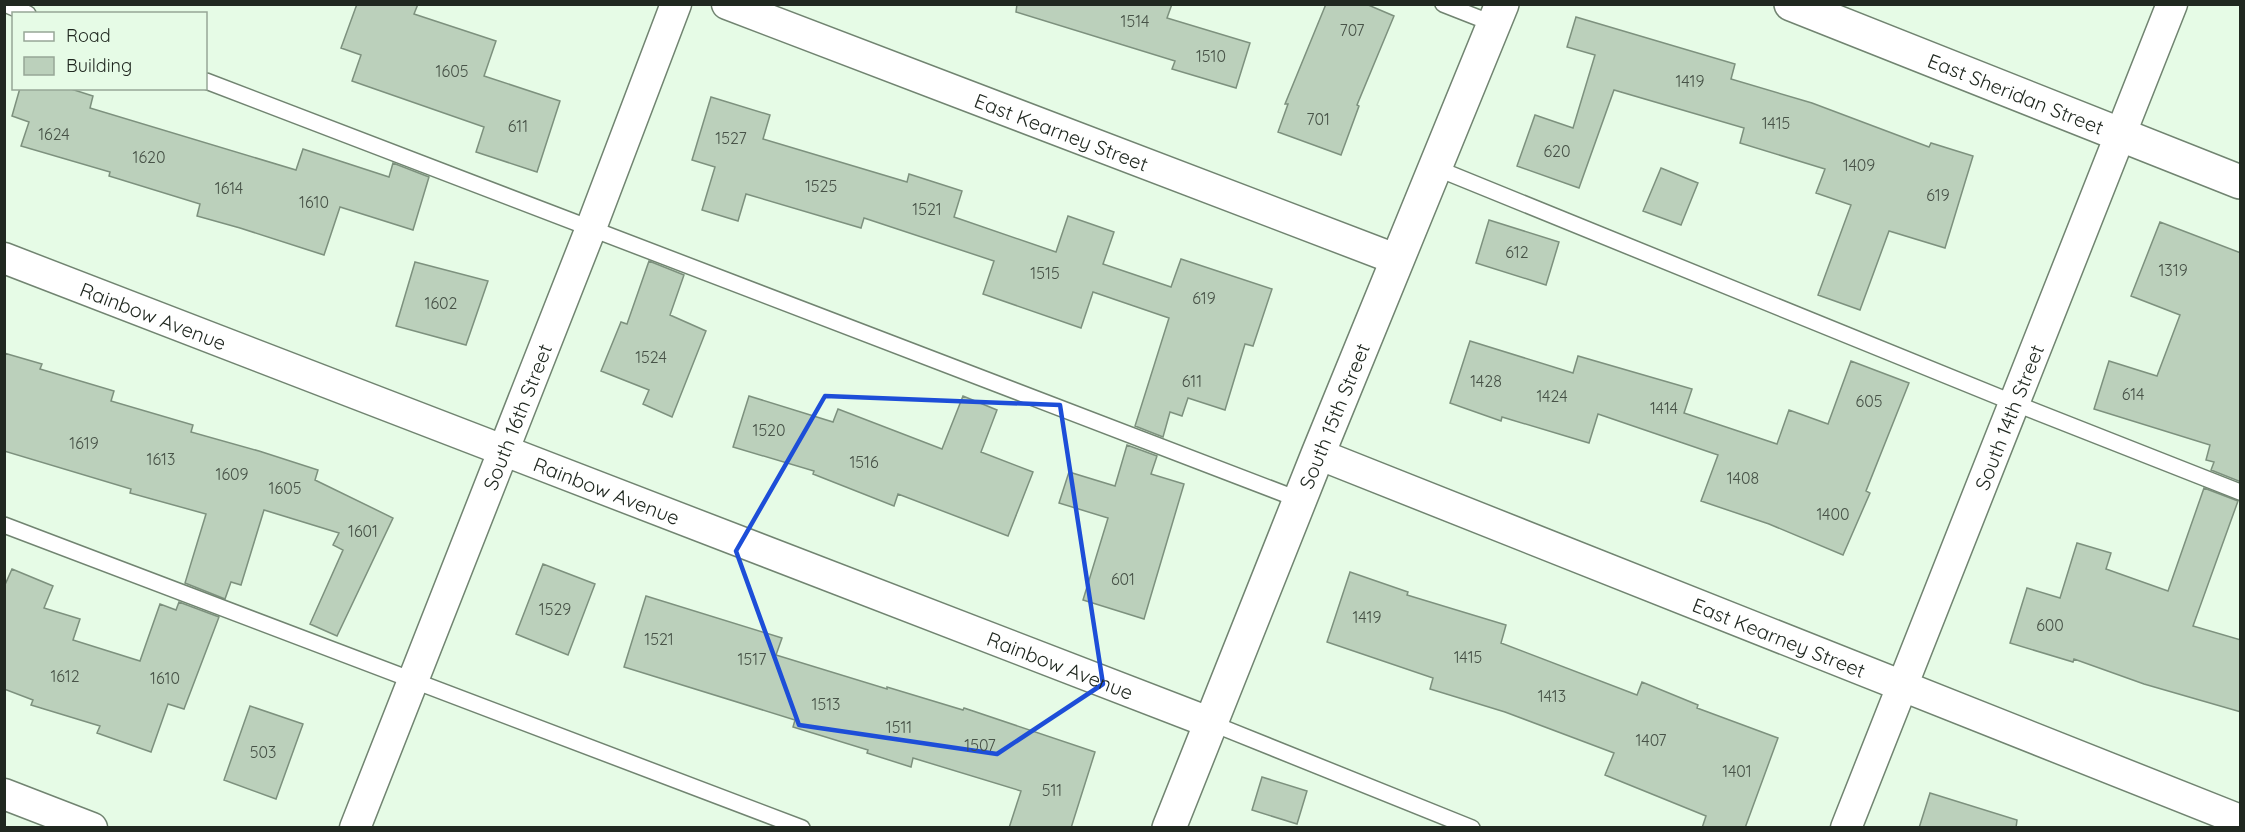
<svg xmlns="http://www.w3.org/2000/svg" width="2245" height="832" font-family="Quicksand,sans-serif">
<rect width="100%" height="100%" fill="#e6fbe6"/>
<path fill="#bbd0bb" stroke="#7d917e" stroke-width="1.5" d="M 357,4 L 418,4 L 414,14 L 496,41 L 484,76 L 560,101 L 537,172 L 476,152 L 484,127 L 352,81 L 361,55 L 341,48 Z
M 1017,4 L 1172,4 L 1167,18 L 1250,43 L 1236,88 L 1172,69 L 1175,61 L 1016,12 Z
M 1326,4 L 1366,4 L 1394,16 L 1357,105 L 1359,106 L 1341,155 L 1278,132 L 1288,104 L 1285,104 Z
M 1576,17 L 1735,64 L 1731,79 L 1812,103 L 1929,147 L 1931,143 L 1973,156 L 1945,248 L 1889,231 L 1860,310 L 1818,295 L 1851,205 L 1816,193 L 1825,169 L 1740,143 L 1744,128 L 1614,90 L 1579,188 L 1517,166 L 1535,115 L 1573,128 L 1595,55 L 1567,47 Z
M 20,88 L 68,88 L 93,96 L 90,108 L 296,170 L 303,149 L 389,177 L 393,163 L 429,177 L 413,230 L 340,207 L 324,255 L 240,228 L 197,216 L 200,204 L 109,176 L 110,172 L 21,146 L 29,122 L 12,116 Z
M 711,97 L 770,115 L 763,139 L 907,182 L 909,174 L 962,191 L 954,217 L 1056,252 L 1068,216 L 1114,232 L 1103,264 L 1171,287 L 1181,259 L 1272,289 L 1253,346 L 1245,344 L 1225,410 L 1188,398 L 1182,416 L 1170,412 L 1163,437 L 1135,426 L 1169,318 L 1093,292 L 1081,328 L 983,294 L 994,261 L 864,218 L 861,228 L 746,194 L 738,221 L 702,210 L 715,167 L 692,160 Z
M 1661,168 L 1698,183 L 1681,225 L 1643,211 Z
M 1489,220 L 1559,242 L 1546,285 L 1476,263 Z
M 2160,222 L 2241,253 L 2241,482 L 2211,470 L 2214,462 L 2206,460 L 2210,445 L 2094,409 L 2109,361 L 2157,376 L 2180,315 L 2131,296 Z
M 649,261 L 684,275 L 670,315 L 706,331 L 672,417 L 643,404 L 649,390 L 601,371 L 621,322 L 627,324 Z
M 415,262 L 488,281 L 466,345 L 396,326 Z
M 1470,341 L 1573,373 L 1578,356 L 1692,389 L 1684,413 L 1777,444 L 1789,410 L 1828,424 L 1851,361 L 1909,383 L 1866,491 L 1870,493 L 1843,555 L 1769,524 L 1701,501 L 1718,455 L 1598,414 L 1589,443 L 1502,417 L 1501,421 L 1450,403 Z
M 4,353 L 42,364 L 40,369 L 114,391 L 111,401 L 193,425 L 191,432 L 259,451 L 318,470 L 315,480 L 393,518 L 337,636 L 310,624 L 343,550 L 333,545 L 339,533 L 264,510 L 241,585 L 231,582 L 225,599 L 185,583 L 206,514 L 130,493 L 131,489 L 4,451 Z
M 749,396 L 833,422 L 838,409 L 942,449 L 963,396 L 997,410 L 981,452 L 1033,472 L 1008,536 L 898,494 L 894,506 L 813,474 L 814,471 L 733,447 Z
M 1127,445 L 1157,456 L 1151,474 L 1184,484 L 1144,619 L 1083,600 L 1108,518 L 1059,503 L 1069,472 L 1115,486 Z
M 2204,488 L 2238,501 L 2193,626 L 2241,640 L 2241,712 L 2144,684 L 2074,659 L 2073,662 L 2010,643 L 2027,588 L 2060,598 L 2077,543 L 2111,553 L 2106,569 L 2168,591 Z
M 543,564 L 595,584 L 568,655 L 516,634 Z
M 12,569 L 53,586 L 44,608 L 80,619 L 73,640 L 140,661 L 160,604 L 176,610 L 179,602 L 219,617 L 184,709 L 168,704 L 151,752 L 97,733 L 100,726 L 31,705 L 33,700 L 4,689 L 4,587 Z
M 1350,572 L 1408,592 L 1407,595 L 1506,625 L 1501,643 L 1637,695 L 1642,682 L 1698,705 L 1697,708 L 1778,738 L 1745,828 L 1702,828 L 1706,816 L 1605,775 L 1614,753 L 1505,712 L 1430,689 L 1433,678 L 1327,642 Z
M 646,596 L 782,638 L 776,655 L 887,689 L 887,687 L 963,710 L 964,708 L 1095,752 L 1071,828 L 1009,828 L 1021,791 L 913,758 L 911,767 L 867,753 L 868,750 L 793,727 L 795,720 L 624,667 Z
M 250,706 L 303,724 L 276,799 L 224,780 Z
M 1262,777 L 1307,791 L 1297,824 L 1252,810 Z
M 1930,793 L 2017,820 L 2016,828 L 1919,828 Z"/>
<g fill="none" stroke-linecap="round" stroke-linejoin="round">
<defs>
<path id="lane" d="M 5,4 L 28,14
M 1443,4 L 1494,24
M 206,81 L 1300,500
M 1436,168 L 2014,403 L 2240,492
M 4,525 L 802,828
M 1211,723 L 1472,828"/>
<g id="street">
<path id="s1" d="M 727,4 L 1398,260"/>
<path id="s2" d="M 4,258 L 1211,723"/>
<path id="s3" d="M 1318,454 L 2240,820"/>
<path d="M 4,794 L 92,828"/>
<path id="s4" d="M 355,828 L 591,228 L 676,4"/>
<path id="s5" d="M 1846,828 L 2172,4"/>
</g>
<g id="secondary">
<path id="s6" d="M 1791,4 L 2240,182"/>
<path id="s7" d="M 1169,828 L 1318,454 L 1502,4"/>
</g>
</defs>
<use href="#lane" stroke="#718471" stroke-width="18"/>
<use href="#street" stroke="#718471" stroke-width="33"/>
<use href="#secondary" stroke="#718471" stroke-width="36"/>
<use href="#lane" stroke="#fff" stroke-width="15"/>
<use href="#street" stroke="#fff" stroke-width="30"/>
<use href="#secondary" stroke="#fff" stroke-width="33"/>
</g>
<path fill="none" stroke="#1d4ed8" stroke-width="4.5" stroke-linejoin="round" d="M 825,396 L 1060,405 L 1103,684 L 997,754 L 799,725 L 736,551 Z"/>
<g text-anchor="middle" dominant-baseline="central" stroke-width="4.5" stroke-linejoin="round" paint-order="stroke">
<g font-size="16" fill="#475247">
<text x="1135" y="21">1514</text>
<text x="1352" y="30">707</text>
<text x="1211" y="56">1510</text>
<text x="452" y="71">1605</text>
<text x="1690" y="81">1419</text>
<text x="1318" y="119">701</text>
<text x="1776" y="123">1415</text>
<text x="518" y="126">611</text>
<text x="54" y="134">1624</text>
<text x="731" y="138">1527</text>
<text x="1557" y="151">620</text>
<text x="149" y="157">1620</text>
<text x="1859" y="165">1409</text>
<text x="821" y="186">1525</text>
<text x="229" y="188">1614</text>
<text x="1938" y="195">619</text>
<text x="314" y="202">1610</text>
<text x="927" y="209">1521</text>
<text x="1517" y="252">612</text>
<text x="2173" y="270">1319</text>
<text x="1045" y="273">1515</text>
<text x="1204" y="298">619</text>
<text x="441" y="303">1602</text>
<text x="651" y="357">1524</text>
<text x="1192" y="381">611</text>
<text x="1486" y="381">1428</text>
<text x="2133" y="394">614</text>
<text x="1552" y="396">1424</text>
<text x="1869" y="401">605</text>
<text x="1664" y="408">1414</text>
<text x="769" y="430">1520</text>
<text x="84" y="443">1619</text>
<text x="161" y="459">1613</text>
<text x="864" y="462">1516</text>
<text x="232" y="474">1609</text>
<text x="1743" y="478">1408</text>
<text x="285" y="488">1605</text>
<text x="1833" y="514">1400</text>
<text x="363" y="531">1601</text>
<text x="1123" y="579">601</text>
<text x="555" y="609">1529</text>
<text x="1367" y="617">1419</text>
<text x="2050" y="625">600</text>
<text x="659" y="639">1521</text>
<text x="1468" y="657">1415</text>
<text x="752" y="659">1517</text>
<text x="65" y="676">1612</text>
<text x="165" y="678">1610</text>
<text x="1552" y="696">1413</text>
<text x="826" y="704">1513</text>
<text x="899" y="727">1511</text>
<text x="1651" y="740">1407</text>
<text x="980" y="745">1507</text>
<text x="263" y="752">503</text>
<text x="1737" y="771">1401</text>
<text x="1052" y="790">511</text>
</g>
<g font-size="20" fill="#202820" stroke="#e6fbe6">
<text stroke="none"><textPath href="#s6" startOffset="242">East Sheridan Street</textPath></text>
<text stroke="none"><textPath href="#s1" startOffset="358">East Kearney Street</textPath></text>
<text stroke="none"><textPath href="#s2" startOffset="160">Rainbow Avenue</textPath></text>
<text stroke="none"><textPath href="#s4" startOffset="442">South 16th Street</textPath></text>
<text stroke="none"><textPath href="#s7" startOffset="444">South 15th Street</textPath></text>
<text stroke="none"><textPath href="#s5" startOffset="442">South 14th Street</textPath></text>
<text stroke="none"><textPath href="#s2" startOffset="646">Rainbow Avenue</textPath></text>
<text stroke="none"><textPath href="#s3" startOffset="496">East Kearney Street</textPath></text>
<text stroke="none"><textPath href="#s2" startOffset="1132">Rainbow Avenue</textPath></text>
</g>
</g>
<rect width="2245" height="832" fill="none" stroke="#202820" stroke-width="12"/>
<rect x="12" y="12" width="195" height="78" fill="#e6fbe6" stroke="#97a797" stroke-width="1.5"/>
<rect x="24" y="32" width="30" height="9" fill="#ffffff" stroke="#97a797" stroke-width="1.5"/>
<text x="66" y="42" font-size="18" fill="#202820">Road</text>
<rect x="24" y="57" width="30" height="18" fill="#bbd0bb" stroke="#97a797" stroke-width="1.5"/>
<text x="66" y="72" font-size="18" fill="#202820">Building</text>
</svg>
